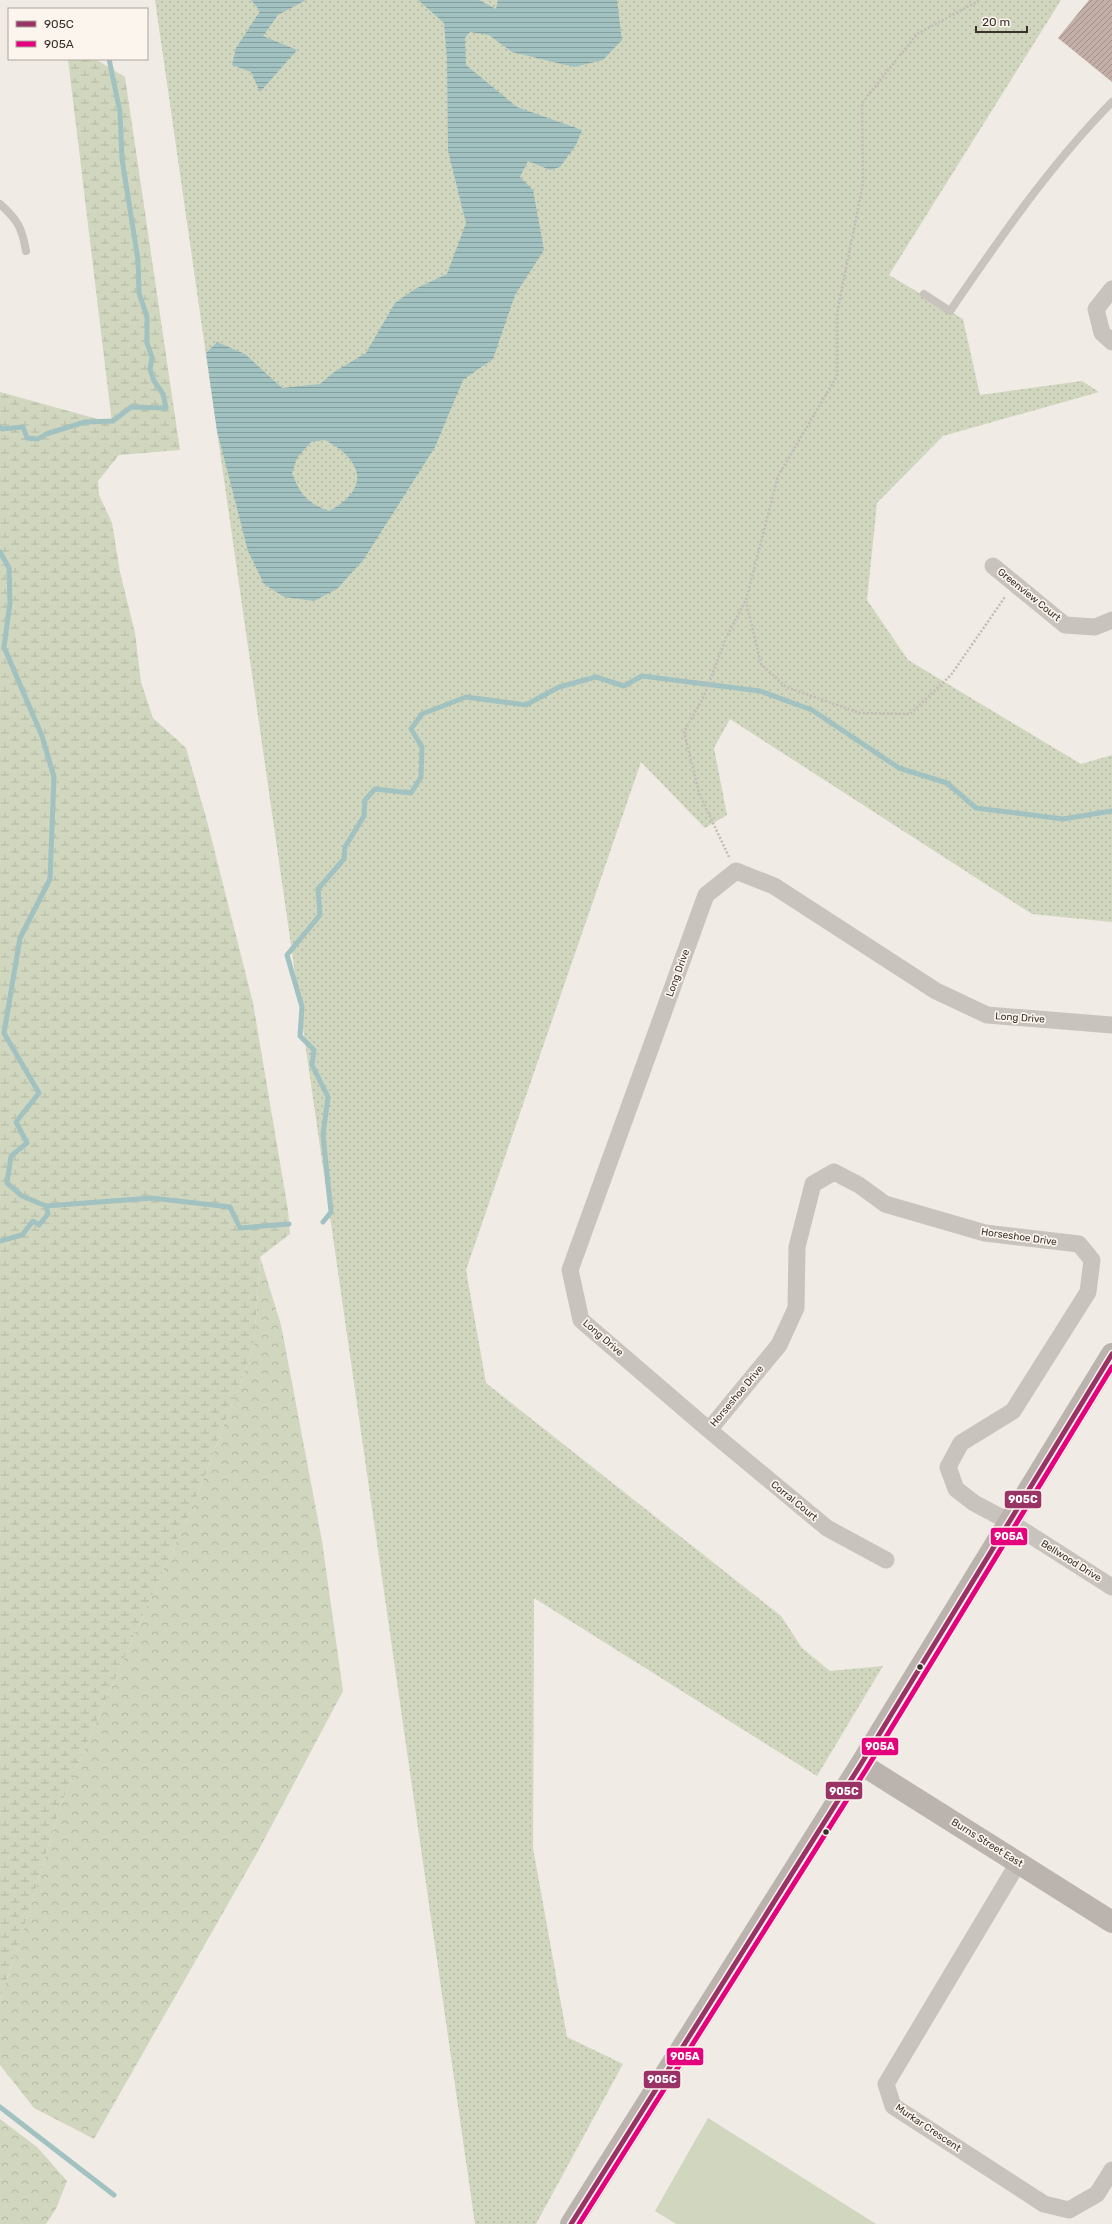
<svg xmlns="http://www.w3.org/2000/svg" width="1112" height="2224" font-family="Rubik,sans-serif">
<defs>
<pattern id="forest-crowns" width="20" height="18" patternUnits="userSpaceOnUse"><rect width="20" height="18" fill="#d1d6bf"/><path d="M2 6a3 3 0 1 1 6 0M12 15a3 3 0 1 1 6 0" fill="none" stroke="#b4b8a4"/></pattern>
<pattern id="wetland-marsh" width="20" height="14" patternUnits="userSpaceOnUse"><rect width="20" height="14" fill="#d1d6bf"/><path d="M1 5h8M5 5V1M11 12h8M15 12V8" fill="none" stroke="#b4b8a4"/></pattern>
<pattern id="park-dots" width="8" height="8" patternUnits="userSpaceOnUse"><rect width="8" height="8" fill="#d1d6bf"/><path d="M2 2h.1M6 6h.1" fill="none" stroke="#b4b8a4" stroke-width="1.8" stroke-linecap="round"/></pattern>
<pattern id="water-rules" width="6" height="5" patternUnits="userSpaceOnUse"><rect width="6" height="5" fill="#a1c2c1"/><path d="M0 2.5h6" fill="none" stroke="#849e9d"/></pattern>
<pattern id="building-hatch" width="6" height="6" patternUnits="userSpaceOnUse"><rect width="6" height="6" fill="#c3afa7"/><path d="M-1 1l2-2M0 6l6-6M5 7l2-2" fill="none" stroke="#a08f88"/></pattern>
</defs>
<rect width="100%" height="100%" fill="#f0ebe5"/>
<path fill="#d1d6bf" d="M 708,2118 L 876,2224 L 676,2224 L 655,2211 Z"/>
<path fill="url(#forest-crowns)" d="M 260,1257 L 281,1325 L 322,1541 L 343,1691 L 257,1853 L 94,2139 L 34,2108 L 0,2065 L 0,1999 L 18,1947 L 61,1804 L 130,1644 L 197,1496 L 254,1346 Z
M 0,2119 L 37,2147 L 67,2181 L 56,2209 L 46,2224 L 0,2224 Z"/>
<path fill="url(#wetland-marsh)" d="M 68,59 L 95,59 L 125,77 L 180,450 L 119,455 L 98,481 L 99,495 L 112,523 L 120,572 L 135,633 L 141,682 L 153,718 L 186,748 L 207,821 L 253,1003 L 288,1210 L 290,1234 L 260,1257 L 254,1346 L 197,1496 L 130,1644 L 61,1804 L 18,1947 L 0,1999 L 0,392 L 112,423 Z"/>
<path fill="url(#park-dots)" d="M 155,0 L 1061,0 L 889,275 L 963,319 L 980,395 L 1082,381 L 1099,392 L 943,436 L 877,503 L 867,600 L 908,660 L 1081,764 L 1112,755 L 1112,922 L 1032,914 L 730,719 L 714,748 L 727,815 L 705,828 L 641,762 L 466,1270 L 486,1383 L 781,1616 L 802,1648 L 830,1671 L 883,1666 L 817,1776 L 534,1598 L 533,1848 L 567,2037 L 623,2064 L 536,2224 L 475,2224 Z"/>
<path fill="url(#water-rules)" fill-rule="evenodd" d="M 251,0 L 306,0 L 278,15 L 263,36 L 297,50 L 260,92 L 251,72 L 232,65 L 236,48 L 260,11 Z
M 418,0 L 479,0 L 496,9 L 498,0 L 617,0 L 622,40 L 603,60 L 574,67 L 512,52 L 489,35 L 470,32 L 465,38 L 466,65 L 517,107 L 582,130 L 576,145 L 560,167 L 550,170 L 528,161 L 520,177 L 533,190 L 544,250 L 515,295 L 493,359 L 463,380 L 435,447 L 364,559 L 337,589 L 314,601 L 284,597 L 264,584 L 248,551 L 217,431 L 206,353 L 217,342 L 245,354 L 282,388 L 320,384 L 334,372 L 366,353 L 395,303 L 415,289 L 447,274 L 466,223 L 448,151 L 447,58 L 444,23 ZM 325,440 C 363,460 371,489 329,511 C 308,503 300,495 292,473 L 297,458 L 311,442 Z"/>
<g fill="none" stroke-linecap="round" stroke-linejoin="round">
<path stroke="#a1c2c1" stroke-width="5" d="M 0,427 L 2,429 L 23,427 L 27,438 L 38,439 L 46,434 L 85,422 L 113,421 L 131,407 L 166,408 L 163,394 L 154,381 L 150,369 L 152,357 L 147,343 L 147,317 L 139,293 L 138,260 L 122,159 L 120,112 L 109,59
M 0,552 L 9,568 L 10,603 L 4,647 L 42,736 L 54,777 L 50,879 L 20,938 L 4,1033 L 39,1093 L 16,1122 L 27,1143 L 11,1156 L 7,1183 L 22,1196 L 46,1206 L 48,1214 L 39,1225 L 33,1221 L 22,1235 L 0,1241
M 46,1206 L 152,1198 L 230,1207 L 240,1228 L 289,1224
M 323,1222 L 331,1212 L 323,1135 L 328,1097 L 312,1065 L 314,1050 L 300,1036 L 302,1007 L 287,955 L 320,915 L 318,889 L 344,859 L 345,847 L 364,816 L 365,800 L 375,789 L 411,793 L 421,777 L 422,747 L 411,729 L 422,714 L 466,697 L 526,705 L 559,687 L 596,677 L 624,686 L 642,676 L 760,691 L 812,710 L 899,768 L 947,783 L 976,808 L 1063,819 L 1112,811
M 0,2107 L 114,2195"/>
</g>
<path fill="url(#building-hatch)" d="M 1089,0 L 1112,0 L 1112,82 L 1058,38 Z"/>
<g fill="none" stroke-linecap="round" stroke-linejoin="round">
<path stroke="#c2bbb6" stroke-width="2.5" stroke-dasharray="2 2" stroke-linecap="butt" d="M 746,601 L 761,664 L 786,687 L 860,713 L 910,714 L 951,675 L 1005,597
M 729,857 L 699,793 L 684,732 L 704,696 L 726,638 L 746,600 L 778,476 L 837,376 L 837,313 L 863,184 L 862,103 L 917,34 L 980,0"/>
<path stroke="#c9c3be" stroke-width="8" d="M 0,204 C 18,220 22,228 26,251
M 924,294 L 950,311 C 1000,238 1050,165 1112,102"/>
<path stroke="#c9c3be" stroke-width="17" d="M 1112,289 L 1096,309 L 1102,333 L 1112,342
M 993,566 L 1065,625 L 1095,627 L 1112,620
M 709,1430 L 779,1345 L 796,1308 L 797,1247 L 813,1184 L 834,1172 L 859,1185 L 885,1204 L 985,1233 L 1079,1244 L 1092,1260 L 1088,1292 L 1013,1411 L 961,1443 L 948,1467 L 956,1489 L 974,1503 L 1010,1522 L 1112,1587
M 886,1560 L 827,1528 L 709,1430 L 581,1320 L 570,1270 L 706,895 L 736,871 L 774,886 L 936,991 L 987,1015 L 1112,1025
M 1018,1863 L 886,2084 L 893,2106 L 1044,2204 L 1069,2210 L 1097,2194 L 1112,2170"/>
<path stroke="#bab3ae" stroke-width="22" d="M 861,1764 L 1112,1922
M 571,2224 L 861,1764 L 1112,1354"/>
<defs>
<path id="bus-1" d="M 571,2224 L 861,1764 L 1112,1354"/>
<path id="bus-2" d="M 579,2224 L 867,1768 L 1112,1367"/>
</defs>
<use href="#bus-1" stroke="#fbf5ee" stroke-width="8"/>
<use href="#bus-2" stroke="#fbf5ee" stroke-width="8"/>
<use href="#bus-1" stroke="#936" stroke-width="5"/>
<use href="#bus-2" stroke="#e5007d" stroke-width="5"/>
</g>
<g fill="#3b302b" stroke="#fbf5ee" stroke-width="1.5">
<circle cx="920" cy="1667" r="3.5"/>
<circle cx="826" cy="1832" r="3.5"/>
</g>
<g text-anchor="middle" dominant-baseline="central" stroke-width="3.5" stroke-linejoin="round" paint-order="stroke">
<g font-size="10" fill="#3b302b" stroke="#fbf5ee">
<text transform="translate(1029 595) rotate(39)">Greenview Court</text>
<text transform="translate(678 973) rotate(-70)">Long Drive</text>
<text transform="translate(1020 1018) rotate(4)">Long Drive</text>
<text transform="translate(1019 1237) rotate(8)">Horseshoe Drive</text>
<text transform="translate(603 1338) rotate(41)">Long Drive</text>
<text transform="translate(737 1396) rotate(-50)">Horseshoe Drive</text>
<text transform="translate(794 1501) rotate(39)">Corral Court</text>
<text transform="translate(1071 1561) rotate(32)">Bellwood Drive</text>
<text transform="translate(987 1843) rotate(32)">Burns Street East</text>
<text transform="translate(928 2128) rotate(34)">Murkar Crescent</text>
</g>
</g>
<g stroke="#fbf5ee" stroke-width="1.5">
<rect x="1004" y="1490" width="38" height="19" rx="4" fill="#936"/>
<rect x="990" y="1527" width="38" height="19" rx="4" fill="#e5007d"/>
<rect x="861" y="1737" width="38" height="19" rx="4" fill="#e5007d"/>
<rect x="825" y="1781" width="38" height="19" rx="4" fill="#936"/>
<rect x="666" y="2047" width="38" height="19" rx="4" fill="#e5007d"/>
<rect x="643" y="2070" width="38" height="19" rx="4" fill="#936"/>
</g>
<g font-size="11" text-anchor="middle" font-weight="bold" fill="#fff">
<text x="1023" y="1503">905C</text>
<text x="1009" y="1540">905A</text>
<text x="880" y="1750">905A</text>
<text x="844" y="1795">905C</text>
<text x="685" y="2060">905A</text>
<text x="662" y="2083">905C</text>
</g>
<rect x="8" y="8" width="140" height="52" fill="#fbf5ee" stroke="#aea6a0"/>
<rect x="16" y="21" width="20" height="6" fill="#993366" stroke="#aea6a0"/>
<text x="44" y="28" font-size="12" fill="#3b302b">905C</text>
<rect x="16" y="41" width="20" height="6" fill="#e5007d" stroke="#aea6a0"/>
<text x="44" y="48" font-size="12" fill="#3b302b">905A</text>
<path d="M976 26v6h51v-6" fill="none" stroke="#3b302b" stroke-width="2"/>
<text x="982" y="26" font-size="12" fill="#3b302b" stroke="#fbf5ee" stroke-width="3" paint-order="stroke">20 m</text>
</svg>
